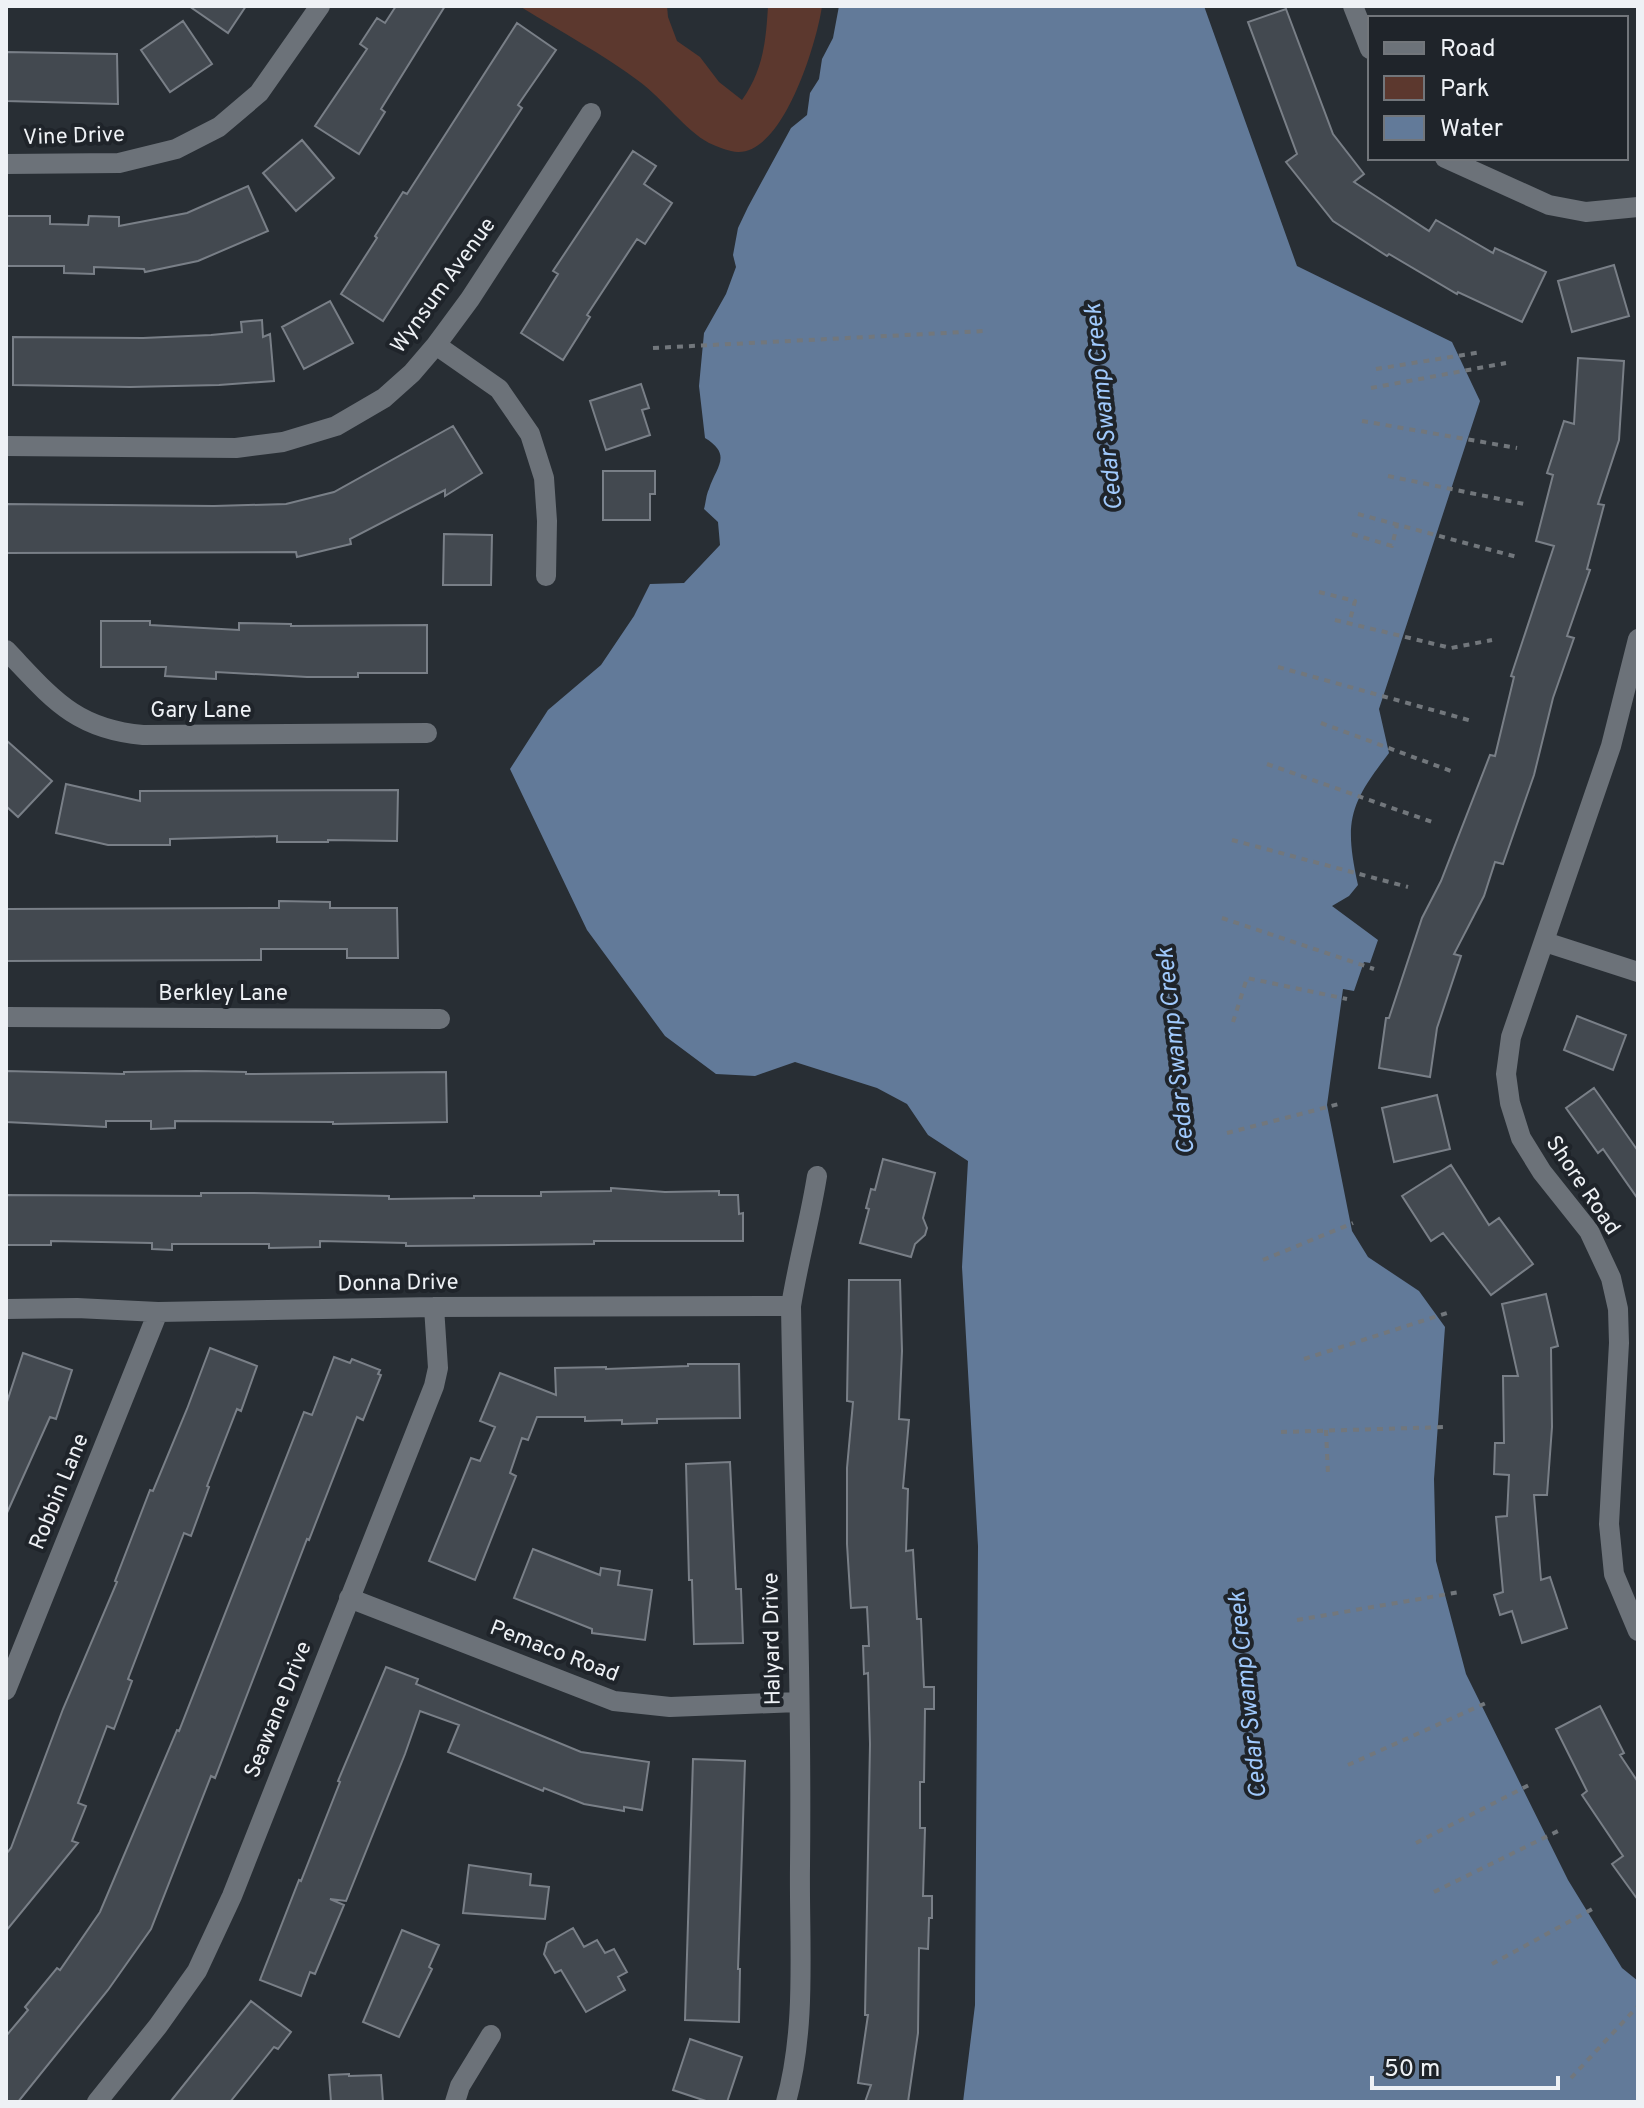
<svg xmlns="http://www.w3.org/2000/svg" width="1644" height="2108" font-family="Overpass,sans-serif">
<rect width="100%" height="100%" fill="#282e34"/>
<path fill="#5c382e" d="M 513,6 L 667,6 L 668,17 L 677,41 L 700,57 L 719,82 L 742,100 C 763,71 766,41 768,6 L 822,6 C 817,42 784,153 738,152 C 730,152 716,146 709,143 C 685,130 664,100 640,82 C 603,54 561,32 521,7 Z"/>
<path fill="#627a99" d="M 839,6 L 1204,6 L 1297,266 L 1452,342 L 1480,401 L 1379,709 L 1389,753 C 1349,805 1344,821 1358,885 L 1349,896 L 1332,906 L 1378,940 L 1370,963 L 1364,962 L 1354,991 L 1343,989 L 1327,1105 L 1352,1231 L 1368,1257 L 1419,1291 L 1445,1327 L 1434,1479 L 1436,1561 L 1466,1674 L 1568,1880 L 1622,1968 L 1638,1981 L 1638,2102 L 963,2102 L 975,2005 L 978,1546 L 962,1267 L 968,1161 L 928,1135 L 907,1104 L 877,1088 L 795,1062 L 755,1076 L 716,1074 L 665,1036 L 587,930 L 510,769 L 548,710 L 601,665 L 634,616 L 650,584 L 684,583 L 720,545 L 718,522 L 704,509 C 706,502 706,495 709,489 C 716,467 733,455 705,438 L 699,386 L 704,333 L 726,294 L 736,267 L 733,255 L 738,228 L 748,207 L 791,128 L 807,115 L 810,93 L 819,79 L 822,59 L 833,38 Z"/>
<path fill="#434950" stroke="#797f87" stroke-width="2" d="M 189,6 L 246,6 L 228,33 Z
M 396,6 L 445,6 L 381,109 L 385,112 L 359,154 L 315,126 L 367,49 L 360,44 L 377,18 L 385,23 Z
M 1286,9 L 1333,134 L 1364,174 L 1354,182 L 1429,231 L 1436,220 L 1493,253 L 1495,248 L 1546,272 L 1522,322 L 1458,292 L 1457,294 L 1389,254 L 1387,256 L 1333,221 L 1286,162 L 1297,154 L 1248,22 Z
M 183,21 L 212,64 L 170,92 L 141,50 Z
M 517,23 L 556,50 L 518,105 L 522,108 L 383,321 L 341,294 L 377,238 L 375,236 L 403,192 L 407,194 Z
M 6,52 L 117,54 L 118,104 L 6,101 Z
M 302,140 L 334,178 L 296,211 L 263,173 Z
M 633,151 L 656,166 L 644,184 L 672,203 L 645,244 L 637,239 L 587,315 L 590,317 L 563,360 L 521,333 L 558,274 L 553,271 Z
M 248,186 L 268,231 L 198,261 L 145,272 L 144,269 L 94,267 L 94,274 L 64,273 L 64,266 L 6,266 L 6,216 L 50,216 L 50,224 L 88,225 L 89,216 L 119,217 L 119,226 L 187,213 Z
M 1614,265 L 1629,316 L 1572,332 L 1558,281 Z
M 330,301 L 353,343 L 304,369 L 282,327 Z
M 262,320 L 263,337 L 270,334 L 274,381 L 219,385 L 130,387 L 13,385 L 13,337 L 143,338 L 211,335 L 242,332 L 241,322 Z
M 1578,358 L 1624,361 L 1619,440 L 1598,504 L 1604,505 L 1587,569 L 1590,570 L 1567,636 L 1574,638 L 1553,698 L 1534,775 L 1503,864 L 1495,862 L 1484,896 L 1454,954 L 1461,956 L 1437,1028 L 1430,1077 L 1379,1068 L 1386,1018 L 1389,1018 L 1422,918 L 1441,881 L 1490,755 L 1495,756 L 1514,677 L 1511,676 L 1554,546 L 1536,541 L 1553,475 L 1547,473 L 1564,421 L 1574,424 Z
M 641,384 L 649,408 L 642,410 L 650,435 L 606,450 L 590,401 Z
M 453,426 L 482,473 L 445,496 L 445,490 L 350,539 L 351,544 L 297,557 L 296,552 L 6,553 L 6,504 L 214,506 L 286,504 L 334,492 Z
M 603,471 L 655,471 L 655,494 L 650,494 L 650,520 L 603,520 Z
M 444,534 L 492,535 L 491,585 L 443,585 Z
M 101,621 L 150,621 L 150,625 L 239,630 L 239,623 L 291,624 L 291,626 L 427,625 L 427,673 L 358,673 L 358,677 L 307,677 L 216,672 L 216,679 L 165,676 L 166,667 L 101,667 Z
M 6,740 L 52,781 L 18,817 L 6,806 Z
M 66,784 L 140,801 L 140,791 L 398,790 L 397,841 L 328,840 L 328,842 L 277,842 L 277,836 L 170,839 L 170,845 L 108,845 L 56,833 Z
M 279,901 L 330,902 L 330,908 L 397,908 L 398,958 L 347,958 L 347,949 L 261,949 L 261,960 L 7,961 L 7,909 L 279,908 Z
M 1577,1016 L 1626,1035 L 1613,1070 L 1564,1050 Z
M 6,1071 L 124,1074 L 124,1072 L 196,1071 L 246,1072 L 246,1074 L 446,1072 L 447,1122 L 333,1124 L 333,1122 L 175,1121 L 175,1128 L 151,1129 L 151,1121 L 106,1121 L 106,1127 L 6,1122 Z
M 1594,1088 L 1638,1151 L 1638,1199 L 1603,1149 L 1598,1153 L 1566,1108 Z
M 1437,1095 L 1450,1149 L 1394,1162 L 1382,1108 Z
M 883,1159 L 935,1173 L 923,1218 L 927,1228 L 925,1235 L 915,1244 L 911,1257 L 860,1243 L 869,1209 L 866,1208 L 871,1189 L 875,1190 Z
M 1451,1165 L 1489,1225 L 1499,1218 L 1533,1264 L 1491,1295 L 1443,1233 L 1431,1241 L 1402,1196 Z
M 611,1188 L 665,1192 L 719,1191 L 719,1195 L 738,1195 L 739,1214 L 743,1213 L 743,1241 L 594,1241 L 594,1244 L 406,1246 L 406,1243 L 320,1241 L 320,1247 L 269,1248 L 269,1244 L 172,1244 L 172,1250 L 152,1249 L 152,1243 L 51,1241 L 51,1245 L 6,1245 L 6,1195 L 201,1196 L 201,1193 L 252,1193 L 389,1196 L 389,1199 L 474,1198 L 474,1196 L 541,1196 L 541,1192 L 611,1191 Z
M 849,1280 L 900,1280 L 902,1351 L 899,1419 L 909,1420 L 903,1488 L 908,1489 L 906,1551 L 913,1550 L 917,1619 L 921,1619 L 924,1687 L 934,1687 L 934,1709 L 925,1709 L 924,1782 L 920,1782 L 920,1828 L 925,1828 L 923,1896 L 932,1896 L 932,1918 L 929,1918 L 928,1949 L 919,1948 L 918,2033 L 908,2102 L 865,2102 L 871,2085 L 858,2083 L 868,2015 L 865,2015 L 870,1744 L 868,1673 L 864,1674 L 863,1646 L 869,1646 L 867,1607 L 851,1608 L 847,1544 L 847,1468 L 853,1402 L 847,1401 Z
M 1546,1294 L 1558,1346 L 1551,1348 L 1552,1427 L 1547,1495 L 1534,1495 L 1541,1580 L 1550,1577 L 1567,1628 L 1522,1643 L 1512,1611 L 1500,1615 L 1494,1595 L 1503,1592 L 1496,1517 L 1507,1516 L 1509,1475 L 1494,1474 L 1495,1443 L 1504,1443 L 1503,1376 L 1518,1376 L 1502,1304 Z
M 210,1348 L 257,1366 L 241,1411 L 237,1409 L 207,1486 L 209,1487 L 191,1536 L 184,1533 L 128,1679 L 132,1681 L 114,1729 L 107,1726 L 78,1803 L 86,1806 L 72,1841 L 78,1843 L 6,1931 L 6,1854 L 11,1848 L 63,1709 L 117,1582 L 115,1581 L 150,1490 L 153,1491 L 187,1409 Z
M 23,1353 L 72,1370 L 56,1419 L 50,1417 L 6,1515 L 6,1405 Z
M 334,1357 L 350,1363 L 352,1359 L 380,1370 L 378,1374 L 381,1375 L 363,1420 L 357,1417 L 309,1540 L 307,1539 L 215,1778 L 211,1776 L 151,1929 L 108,1990 L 18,2102 L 6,2102 L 6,2036 L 28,2010 L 25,2007 L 57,1968 L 60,1970 L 100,1912 L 177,1730 L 179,1731 L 304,1412 L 312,1415 Z
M 688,1364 L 739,1364 L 740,1418 L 657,1419 L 657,1423 L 622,1424 L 622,1420 L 585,1421 L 585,1417 L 537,1417 L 528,1440 L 522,1438 L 510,1473 L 516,1476 L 475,1580 L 429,1561 L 471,1458 L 480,1461 L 495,1427 L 480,1421 L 500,1373 L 556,1395 L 555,1368 L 606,1367 L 606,1369 L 688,1366 Z
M 730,1462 L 736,1589 L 741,1589 L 743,1643 L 694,1644 L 692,1580 L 689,1580 L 686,1464 Z
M 533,1549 L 600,1575 L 601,1568 L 620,1571 L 618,1585 L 652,1590 L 645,1640 L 592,1633 L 592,1629 L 514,1598 Z
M 386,1667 L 418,1679 L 416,1684 L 581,1752 L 649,1762 L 642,1810 L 624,1807 L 624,1811 L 584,1804 L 544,1788 L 543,1791 L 448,1752 L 459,1725 L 420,1711 L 405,1754 L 346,1901 L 330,1899 L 344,1905 L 315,1974 L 310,1972 L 301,1996 L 260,1980 L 299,1880 L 301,1881 L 340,1782 L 338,1781 Z
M 1600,1706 L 1624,1753 L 1620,1755 L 1638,1782 L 1638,1900 L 1612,1864 L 1623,1856 L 1582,1795 L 1587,1791 L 1556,1729 Z
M 693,1759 L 745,1761 L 738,1969 L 740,1969 L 739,2022 L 685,2020 Z
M 469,1865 L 531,1874 L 530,1885 L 549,1887 L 545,1919 L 463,1913 Z
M 573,1928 L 584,1947 L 597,1940 L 605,1953 L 614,1949 L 627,1972 L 618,1977 L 625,1990 L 586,2012 L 561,1970 L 555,1973 L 544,1954 L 547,1943 Z
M 402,1930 L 439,1945 L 429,1967 L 432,1969 L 399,2037 L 363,2022 Z
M 251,2001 L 291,2032 L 278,2049 L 274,2047 L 230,2102 L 170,2102 Z
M 690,2039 L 742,2057 L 727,2102 L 709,2102 L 673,2090 Z
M 349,2074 L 349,2076 L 381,2075 L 383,2102 L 331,2102 L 329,2075 Z"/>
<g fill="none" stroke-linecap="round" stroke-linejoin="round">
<path stroke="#72777c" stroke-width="4" stroke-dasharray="6 6" stroke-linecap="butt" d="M 653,348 L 984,331
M 1376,369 L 1482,352
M 1371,388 L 1506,363
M 1362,421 L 1517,448
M 1388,476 L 1524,504
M 1358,514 L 1517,557
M 1352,534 L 1392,546 L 1397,525
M 1319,592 L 1355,601 L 1349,624
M 1335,620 L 1451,648 L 1492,640
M 1278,667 L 1472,721
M 1321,723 L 1451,771
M 1267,764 L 1432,822
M 1232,840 L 1408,887
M 1222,918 L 1374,969
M 1233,1022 L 1247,978 L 1347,999
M 1227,1133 L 1339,1104
M 1263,1260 L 1353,1223
M 1304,1359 L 1450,1312
M 1326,1430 L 1328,1474
M 1281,1432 L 1446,1427
M 1297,1620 L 1460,1592
M 1348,1765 L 1486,1703
M 1416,1843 L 1533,1783
M 1434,1892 L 1558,1831
M 1492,1964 L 1594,1908
M 1571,2078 L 1638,2006"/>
<path stroke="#6c7279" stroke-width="20" d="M 1353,6 L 1370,49
M 1445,158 L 1549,205 L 1586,212 L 1638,207
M 6,164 L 119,163 L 176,149 L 219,127 L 259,93 L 320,6
M 436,345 L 499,389 L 530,434 L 544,478 L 547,521 L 546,576
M 6,446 L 236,448 L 283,442 L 336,426 L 384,398 L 412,373 L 436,345 L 470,299 L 591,113
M 1638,639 L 1611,746 L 1511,1037 L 1506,1074 L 1510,1103 L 1521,1138 L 1542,1172 L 1589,1231 L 1611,1278 L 1618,1309 L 1619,1343 L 1609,1524 L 1614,1574 L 1638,1631
M 6,650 C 51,697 74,729 143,735 L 427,733
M 1545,942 L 1638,972
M 6,1017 L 440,1019
M 6,1309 L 77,1308 L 158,1312 L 434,1307 L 791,1306
M 349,1598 L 614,1701 L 670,1707 L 798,1702
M 6,1690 L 158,1312
M 97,2102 L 158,2026 L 197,1971 L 232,1896 L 434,1386 L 438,1368 L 434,1307
M 455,2102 L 460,2086 L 491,2035
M 786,2102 C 807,2026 799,1944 800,1866 C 802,1680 794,1493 791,1306 C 798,1262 810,1220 817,1176"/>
</g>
<g text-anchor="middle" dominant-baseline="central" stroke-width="8" stroke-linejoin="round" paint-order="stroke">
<g font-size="22" fill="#eef1f5" stroke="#1f242a">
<text transform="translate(74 137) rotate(-2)">Vine Drive</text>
<text transform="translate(444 286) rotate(-54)">Wynsum Avenue</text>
<text x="201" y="711">Gary Lane</text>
<text x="223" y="994">Berkley Lane</text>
<text transform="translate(1582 1186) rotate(56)">Shore Road</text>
<text transform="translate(398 1284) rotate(-1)">Donna Drive</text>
<text transform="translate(60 1492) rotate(-68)">Robbin Lane</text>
<text transform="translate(773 1639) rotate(-91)">Halyard Drive</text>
<text transform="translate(554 1652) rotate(21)">Pemaco Road</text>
<text transform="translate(279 1710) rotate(-68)">Seawane Drive</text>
</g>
<g font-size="24" font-style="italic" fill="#a0c9fc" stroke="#1f242a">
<text transform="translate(1105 407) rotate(-96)">Cedar Swamp Creek</text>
<text transform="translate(1177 1051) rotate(-96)">Cedar Swamp Creek</text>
<text transform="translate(1249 1695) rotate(-96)">Cedar Swamp Creek</text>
</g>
</g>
<rect width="1644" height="2108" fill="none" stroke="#eef1f5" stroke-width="16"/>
<rect x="1368" y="16" width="260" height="144" fill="#1f242a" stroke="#72767b" stroke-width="2"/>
<rect x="1384" y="42" width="40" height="12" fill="#6c7279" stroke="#72767b" stroke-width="2"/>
<text x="1440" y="56" font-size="24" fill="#eef1f5">Road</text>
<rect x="1384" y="76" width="40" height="24" fill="#5c382e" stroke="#72767b" stroke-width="2"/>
<text x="1440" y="96" font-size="24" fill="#eef1f5">Park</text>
<rect x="1384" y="116" width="40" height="24" fill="#627a99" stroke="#72767b" stroke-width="2"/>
<text x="1440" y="136" font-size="24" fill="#eef1f5">Water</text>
<path d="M1372 2076v12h186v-12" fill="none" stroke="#eef1f5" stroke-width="4"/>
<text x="1384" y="2076" font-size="24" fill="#eef1f5" stroke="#1f242a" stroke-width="6" paint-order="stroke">50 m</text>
</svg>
